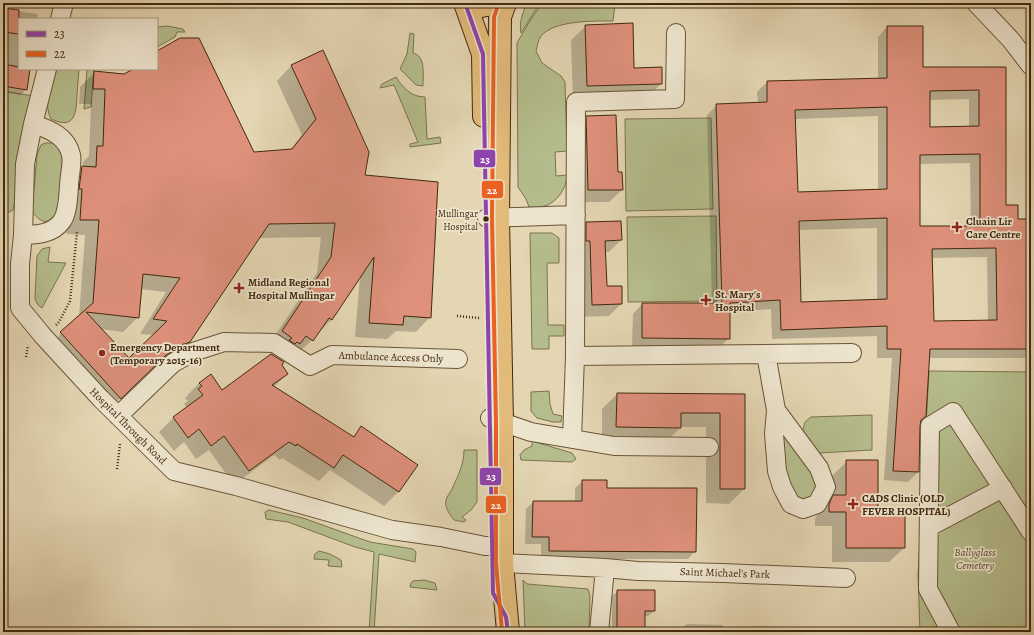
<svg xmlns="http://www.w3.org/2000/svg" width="1034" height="635" font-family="Alegreya,serif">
<rect width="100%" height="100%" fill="#e4d6b3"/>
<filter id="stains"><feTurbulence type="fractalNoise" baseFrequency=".005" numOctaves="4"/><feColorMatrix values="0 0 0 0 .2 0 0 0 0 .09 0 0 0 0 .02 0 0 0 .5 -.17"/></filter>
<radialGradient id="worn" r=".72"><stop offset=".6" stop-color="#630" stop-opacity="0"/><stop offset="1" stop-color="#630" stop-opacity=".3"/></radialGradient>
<path fill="#b5bd8c" stroke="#7c734c" d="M 528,3 L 540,3 L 521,33 C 519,23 522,12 528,3 Z
M 542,3 L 615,3 L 613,21 C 593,21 555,20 541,36 C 538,40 537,47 536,51 L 542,63 L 561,76 L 565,82 L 567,151 L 555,152 L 556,176 L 567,175 C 567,188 557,202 545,206 C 541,208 534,207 529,207 L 526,199 L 518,187 L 517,43 L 528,24 Z
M 167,26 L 183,29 L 185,32 L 177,32 L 175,37 L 157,47 L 157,27 Z
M 410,33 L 414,34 L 413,53 C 426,56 423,75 423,86 L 416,85 L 400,69 L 407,54 Z
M 55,69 L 79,69 C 78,78 78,86 77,95 C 76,114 75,130 51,119 C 43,103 51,85 55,69 Z
M 87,69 L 94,69 L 91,107 L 84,109 Z
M 396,77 C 403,88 411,97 425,97 L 427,139 L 440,137 L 441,143 L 410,147 L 410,144 L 418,142 L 394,85 L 380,88 L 382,84 Z
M 3,91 L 33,96 L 13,210 L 9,212 L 3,214 Z
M 711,118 L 713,209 L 626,211 L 625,119 Z
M 45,143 L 55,143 L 63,152 L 58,212 C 49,225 42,224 32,212 L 37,155 L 41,145 Z
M 716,216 L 717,301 L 628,302 L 627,217 Z
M 530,233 L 552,233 L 559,238 L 559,263 L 547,263 L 548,325 L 564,325 L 564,336 L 549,336 L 549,349 L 532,349 Z
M 50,247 L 48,262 L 66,263 L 42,308 L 38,305 L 35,299 L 37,256 L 42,249 Z
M 929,371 L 1031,372 L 1031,632 L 920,632 L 918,575 Z
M 549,391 L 550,404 L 553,414 L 562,416 L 561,422 L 553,422 L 537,418 L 531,411 L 531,392 Z
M 872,415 L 872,450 L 819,453 L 802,433 L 805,422 L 811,417 Z
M 783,434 C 790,443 802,452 807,462 C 812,471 821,489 811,497 C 807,500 801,499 797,497 L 786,481 Z
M 532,441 L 572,453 L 576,459 L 572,462 L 521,460 L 520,455 L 524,450 L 532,446 Z
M 464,450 L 477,450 L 477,502 L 471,510 L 462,517 L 466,520 L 464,522 L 454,520 C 450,515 444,507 446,500 C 447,496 450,493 452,489 C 458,476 464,464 464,450 Z
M 269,510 L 303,518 L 370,542 L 413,549 L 416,552 L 415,562 L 379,554 L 374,632 L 369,632 L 374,552 L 355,547 L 288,522 L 266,519 L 265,512 Z
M 319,551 L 330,554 L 341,560 L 342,567 L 328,566 L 329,560 L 314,559 L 315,554 Z
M 424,580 L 435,583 L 437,590 L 410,587 L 411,583 L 413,581 Z
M 523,580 L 527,584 L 588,589 L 590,596 L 589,632 L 525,632 Z"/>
<path fill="#0003" fill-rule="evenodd" d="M 3,9 L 38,14 L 37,19 L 19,19 L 19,69 L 29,69 L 26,89 L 21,95 L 3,92 Z
M 586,26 L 633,69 L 661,84 L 647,98 L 573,100 L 571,40 Z
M 887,27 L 922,68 L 1005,68 L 1005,206 L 1017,220 L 1029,320 L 1031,320 L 1031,358 L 928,358 L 918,426 L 918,472 L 908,482 L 884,480 L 892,358 L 877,358 L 877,336 L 772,339 L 771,309 L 729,312 L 729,338 L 719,348 L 632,348 L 633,314 L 642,304 L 712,304 L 707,115 L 717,105 L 758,103 L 757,92 L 767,82 L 878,79 L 878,37 ZM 969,99 L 969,127 L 929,128 L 929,100 ZM 878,116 L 878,190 L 797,193 L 795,119 ZM 970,163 L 971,227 L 919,227 L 919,164 ZM 877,228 L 877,300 L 800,303 L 798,230 ZM 987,257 L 988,321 L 933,322 L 932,258 Z
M 157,52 L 253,153 L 290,150 L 302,135 L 277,81 L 291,66 L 322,52 L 364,176 L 430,317 L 416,332 L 396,331 L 387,339 L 355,337 L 360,277 L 332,319 L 312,340 L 297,354 L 282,356 L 280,358 L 276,355 L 278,353 L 268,346 L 317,273 L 321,237 L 259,238 L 189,341 L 174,356 L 150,370 L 106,412 L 46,348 L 79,317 L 85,235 L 66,234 L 68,203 L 68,182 L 83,167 L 83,162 L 89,156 L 91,104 L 79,104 L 80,87 L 95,72 L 124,75 L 135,69 L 157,69 ZM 140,289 L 166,292 L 140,334 L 154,335 L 129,359 L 101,329 L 123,332 L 138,317 Z
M 587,117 L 617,173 L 622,190 L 609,202 L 576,202 L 574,129 Z
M 586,223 L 621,240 L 609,252 L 605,252 L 606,287 L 621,304 L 609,316 L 580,317 L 574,235 Z
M 281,365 L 287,374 L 274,387 L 352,437 L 362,428 L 417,465 L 398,492 L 384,506 L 330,470 L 319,481 L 282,458 L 280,460 L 274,455 L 234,485 L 209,450 L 196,459 L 184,442 L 174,451 L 159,432 L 173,418 L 187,408 L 184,404 L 188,401 L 185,398 L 199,383 L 222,391 Z
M 617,394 L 744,395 L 744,489 L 729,504 L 706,503 L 706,427 L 681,427 L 666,442 L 602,441 L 602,409 Z
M 847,461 L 877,515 L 904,548 L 889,562 L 832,562 L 832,526 L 815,526 L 815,519 L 819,511 L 832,498 L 832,476 Z
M 583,481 L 606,489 L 695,551 L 688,559 L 541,559 L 541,544 L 525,544 L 526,509 L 533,502 L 575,502 L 575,488 Z
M 618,591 L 654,591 L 654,611 L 648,616 L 644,616 L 644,632 L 612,632 L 612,596 Z
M 687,624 L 723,625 L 722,632 L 681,632 L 681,629 Z
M 755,626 L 810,628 L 810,632 L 749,632 Z"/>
<path fill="#de907b" stroke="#42290d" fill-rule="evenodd" d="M 3,8 L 19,10 L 19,34 L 3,32 Z
M 633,23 L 634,68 L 662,67 L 662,84 L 587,86 L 585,25 Z
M 887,26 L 923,26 L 923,67 L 1006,67 L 1006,205 L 1018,205 L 1018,219 L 1030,219 L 1031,349 L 930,349 L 926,416 L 921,420 L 920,426 L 919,472 L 893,471 L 901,349 L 887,349 L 887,326 L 781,330 L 780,300 L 730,303 L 730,339 L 642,338 L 642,303 L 722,303 L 716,104 L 767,102 L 767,81 L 887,78 ZM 979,90 L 979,126 L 930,127 L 930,91 ZM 887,107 L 887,189 L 798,192 L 795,110 ZM 980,154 L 980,226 L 920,226 L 920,155 ZM 887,218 L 887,299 L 801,302 L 799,221 ZM 996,248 L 997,320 L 934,321 L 932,249 Z
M 180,38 L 199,38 L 254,152 L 292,149 L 316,119 L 291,65 L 323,50 L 369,152 L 365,175 L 438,182 L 431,318 L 404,316 L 403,325 L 369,323 L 374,257 L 332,320 L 329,318 L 313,341 L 306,336 L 300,344 L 297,342 L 295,344 L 289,340 L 292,338 L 282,331 L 331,257 L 335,223 L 269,224 L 190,342 L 185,344 L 183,344 L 181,347 L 166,355 L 121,399 L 60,332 L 93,303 L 99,220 L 80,220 L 82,189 L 79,189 L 82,166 L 96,167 L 97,146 L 103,146 L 105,89 L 93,89 L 94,71 L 124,74 L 133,69 L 157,69 L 157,51 ZM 143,274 L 180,278 L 153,319 L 167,321 L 129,358 L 86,312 L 139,318 Z
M 3,64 L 19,67 L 19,69 L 30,69 L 27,90 L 3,86 Z
M 616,115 L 618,172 L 622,172 L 623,190 L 588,190 L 586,116 Z
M 621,221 L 622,240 L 605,241 L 607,286 L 622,286 L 622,304 L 592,305 L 590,241 L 586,241 L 586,222 Z
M 271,354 L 284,362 L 282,365 L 288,374 L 272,385 L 354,437 L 361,426 L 418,465 L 399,492 L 343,455 L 334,468 L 297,444 L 296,446 L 289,442 L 249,471 L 224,436 L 211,446 L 199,429 L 188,438 L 173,417 L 203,395 L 198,389 L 202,386 L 199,383 L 211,374 L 222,390 Z
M 617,393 L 745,394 L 745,489 L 720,489 L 720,413 L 681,413 L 681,428 L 616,427 Z
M 846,460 L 878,460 L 878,514 L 905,514 L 905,548 L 846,548 L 846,512 L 829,512 L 829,504 L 833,495 L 846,495 Z
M 582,480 L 607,480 L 607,488 L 697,488 L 696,552 L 549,551 L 549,537 L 532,537 L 533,501 L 582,501 Z
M 617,590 L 655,590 L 655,611 L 645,611 L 645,632 L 617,632 Z"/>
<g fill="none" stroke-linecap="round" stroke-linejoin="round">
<defs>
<path id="minor" d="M 976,3 L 1011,40 L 1031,66
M 60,19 L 64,3
M 47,69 L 33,124 L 25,164 L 23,235 L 20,264 L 20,308 L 43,336 L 101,399 L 174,471 L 236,486 L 392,530 L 441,537 L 485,546 L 502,546
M 487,218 L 576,215
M 23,235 C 36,235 53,234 62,221 C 68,212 68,197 69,186 C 69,177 73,163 71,155 C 67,136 49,129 33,124
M 766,354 L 776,410 L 819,468 L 826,487 L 817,504 L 803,509 L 791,504 L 782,487 L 777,471 L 774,434 L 776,410
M 575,356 L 852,353
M 118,416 L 173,363 L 193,352 L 224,342 L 274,343 L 310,366 L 332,355 L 458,359
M 490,418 L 531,432 L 614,446 L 709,447
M 572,439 L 575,356 L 576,102 L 675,99 L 676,33
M 929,527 L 1003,488
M 502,563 L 605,568 L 638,571 L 723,573 L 846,578
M 599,632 L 605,568
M 951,632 L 928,589 L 930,426 L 953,412 L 1031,532"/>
<path id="major" d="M 465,3 L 483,54 L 484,116
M 469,3 L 481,6 L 495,3
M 505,3 L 500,17 L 498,218 L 502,422 L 502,563 L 508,632"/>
</defs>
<use href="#minor" stroke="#6a5436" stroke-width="20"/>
<use href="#major" stroke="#42290d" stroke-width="24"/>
<path stroke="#42290d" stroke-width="2.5" stroke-dasharray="1 2" stroke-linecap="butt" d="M 457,316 L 479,318
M 56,325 L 59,322 L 70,301 L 77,232
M 26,357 L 28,345
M 117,469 L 120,444"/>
<use href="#minor" stroke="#ede4ce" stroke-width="18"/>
<use href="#major" stroke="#e2bb7a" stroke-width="22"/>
<defs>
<path id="bus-1" d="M 465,3 L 483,54 L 493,593 L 506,617 L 508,632"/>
<path id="bus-2" d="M 499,3 L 494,17 L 492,218 L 496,422 L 496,563 L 502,632"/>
</defs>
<use href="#bus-1" stroke="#ede4ce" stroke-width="7"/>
<use href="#bus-2" stroke="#ede4ce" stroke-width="7"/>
<use href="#bus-1" stroke="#8e44ad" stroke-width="4"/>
<use href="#bus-2" stroke="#e96221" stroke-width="4"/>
</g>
<circle fill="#42290d" stroke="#ede4ce" stroke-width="1.5" cx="486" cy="219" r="3.5"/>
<g fill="#8f2418" stroke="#ede4ce" stroke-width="1.5">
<path d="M955 221h4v4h4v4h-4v4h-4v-4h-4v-4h4z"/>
<path d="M237 282h4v4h4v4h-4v4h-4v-4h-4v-4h4z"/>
<path d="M704 294h4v4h4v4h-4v4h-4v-4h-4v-4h4z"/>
<circle cx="102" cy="353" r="4"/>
<path d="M851 498h4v4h4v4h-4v4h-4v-4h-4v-4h4z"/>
</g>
<g text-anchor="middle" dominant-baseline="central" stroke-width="3.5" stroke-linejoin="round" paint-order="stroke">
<g font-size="10" fill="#42290d" stroke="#ede4ce" text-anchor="end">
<text x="478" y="213">Mullingar<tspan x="478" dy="13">Hospital</tspan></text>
</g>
<g font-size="11" font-weight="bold" fill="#42290d" stroke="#ede4ce" text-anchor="start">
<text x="966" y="221">Cluain Lir<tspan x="966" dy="13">Care Centre</tspan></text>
<text x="248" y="282">Midland Regional<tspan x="248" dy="13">Hospital Mullingar</tspan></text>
<text x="715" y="294">St. Mary's<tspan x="715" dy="13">Hospital</tspan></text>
<text x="110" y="347">Emergency Department<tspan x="110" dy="13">(Temporary 2015-16)</tspan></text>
<text x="862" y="498">CADS Clinic (OLD<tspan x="862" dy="13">FEVER HOSPITAL)</tspan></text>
</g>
<g font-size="11" fill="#42290d" stroke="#ede4ce">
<text transform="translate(391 357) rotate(2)">Ambulance Access Only</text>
<text transform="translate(128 426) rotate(45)">Hospital Through Road</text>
<text transform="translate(725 573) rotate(2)">Saint Michael's Park</text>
</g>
<g font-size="11" font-style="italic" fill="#594726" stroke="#ede4ce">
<text x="975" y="552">Ballyglass<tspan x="975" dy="13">Cemetery</tspan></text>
</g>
</g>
<g stroke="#ede4ce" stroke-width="1.5">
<rect x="473" y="149" width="23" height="19" rx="4" fill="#8e44ad"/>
<rect x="481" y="180" width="23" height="19" rx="4" fill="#e96221"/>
<rect x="479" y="467" width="23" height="19" rx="4" fill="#8e44ad"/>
<rect x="485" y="495" width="22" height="19" rx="4" fill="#e96221"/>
</g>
<g font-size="11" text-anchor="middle" font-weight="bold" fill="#fff">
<text x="485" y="163">23</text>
<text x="492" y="194">22</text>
<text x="491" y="480">23</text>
<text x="496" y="509">22</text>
</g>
<rect width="1034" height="635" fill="none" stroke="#e4d6b3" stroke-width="16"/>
<rect x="4" y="4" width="1026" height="627" fill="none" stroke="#42290d" stroke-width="2"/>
<rect x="8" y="8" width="1018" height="619" fill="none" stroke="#42290d"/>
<rect x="18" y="18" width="140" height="52" fill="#ede4ce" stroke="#a99981"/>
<rect x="26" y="31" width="20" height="6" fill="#8e44ad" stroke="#a99981"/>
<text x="54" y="38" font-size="12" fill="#42290d">23</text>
<rect x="26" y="51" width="20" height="6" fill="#e96221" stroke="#a99981"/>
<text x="54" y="58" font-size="12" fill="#42290d">22</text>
<rect width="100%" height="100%" filter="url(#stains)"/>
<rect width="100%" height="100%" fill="url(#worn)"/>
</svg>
